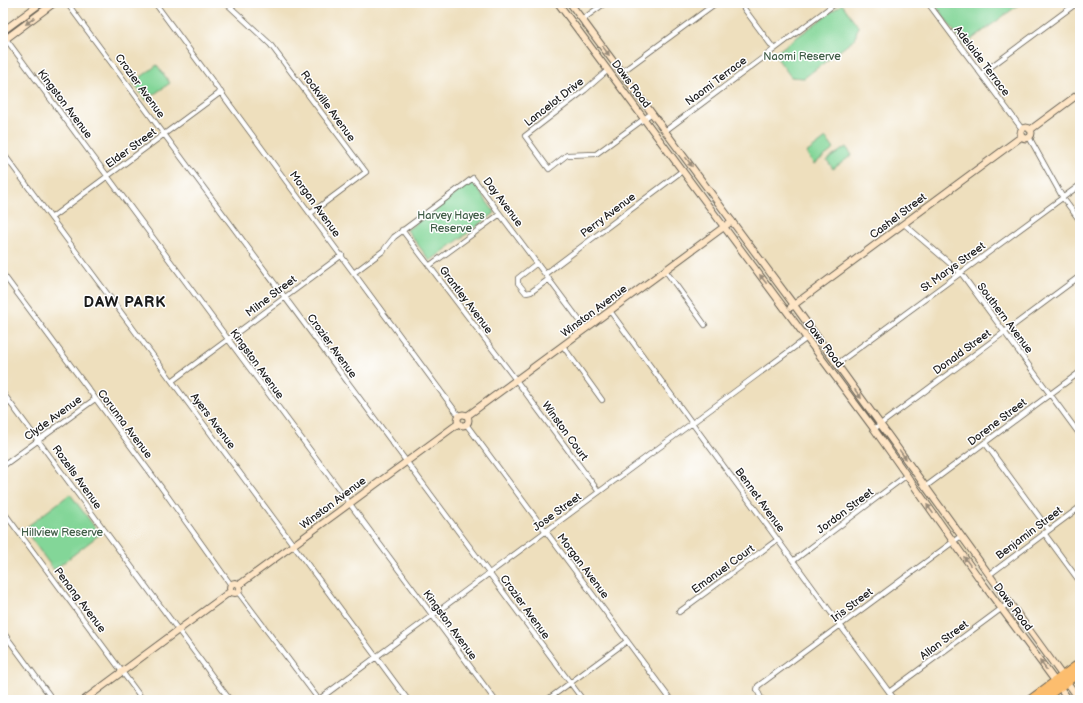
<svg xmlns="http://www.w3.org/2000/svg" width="1083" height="703" font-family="'Balsamiq Sans',sans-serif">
<rect width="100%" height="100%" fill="#fff"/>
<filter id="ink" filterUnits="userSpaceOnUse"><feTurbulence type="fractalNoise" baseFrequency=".025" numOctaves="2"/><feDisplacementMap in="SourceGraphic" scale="8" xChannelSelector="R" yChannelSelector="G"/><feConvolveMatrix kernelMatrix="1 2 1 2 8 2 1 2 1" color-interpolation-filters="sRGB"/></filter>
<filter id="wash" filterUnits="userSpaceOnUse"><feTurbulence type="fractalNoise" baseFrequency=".012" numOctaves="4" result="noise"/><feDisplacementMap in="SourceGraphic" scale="16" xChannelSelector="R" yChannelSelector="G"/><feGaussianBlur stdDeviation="0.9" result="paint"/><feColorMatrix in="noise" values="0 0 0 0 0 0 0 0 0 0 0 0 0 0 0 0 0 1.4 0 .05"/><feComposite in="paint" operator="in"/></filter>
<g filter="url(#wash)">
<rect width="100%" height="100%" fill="#eedfbd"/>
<path fill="#83d698" stroke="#50795a" d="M 934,3 L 1021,3 L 964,45 Z
M 842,4 L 858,26 L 855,39 L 804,78 L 791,77 L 774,54 Z
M 157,65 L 170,83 L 146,100 L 133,83 Z
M 826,138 L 834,149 L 814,164 L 806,153 Z
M 846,147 L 852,155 L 833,169 L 827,160 Z
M 472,181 L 495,213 L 430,261 L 407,230 Z
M 70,494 L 100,534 L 54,570 L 24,529 Z"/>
</g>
<g filter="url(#ink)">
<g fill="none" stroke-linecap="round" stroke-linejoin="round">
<defs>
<path id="street" d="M 67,3 L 583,700
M 155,3 L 459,416
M 226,3 L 270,44 L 366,172 L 311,213
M 740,3 L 774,49
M 928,3 L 1022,129
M 583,19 L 605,3
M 6,39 L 495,700
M 608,70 L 585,90 L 525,136 L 549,169 L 567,155 L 596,154 L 652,113
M 622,72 L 716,3
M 981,74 L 1077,3
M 665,131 L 836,3
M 1029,137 L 1063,198 L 1080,221
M 3,153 L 408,700
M 51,218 L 221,92
M 904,224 L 961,273 L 1080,435
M 402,230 L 516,380 L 599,492
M 537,263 L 518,278 L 518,283 L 526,293 L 531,292 L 549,279
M 429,266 L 500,214
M 665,270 L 705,325
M 355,272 L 383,251 L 394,237 L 473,178 L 586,329
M 3,274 L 161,487 L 231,585
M 545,274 L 682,171
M 610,311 L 895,700
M 563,346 L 602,400
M 837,364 L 1080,185
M 172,381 L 342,255
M 3,393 L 230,700
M 466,424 L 671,700
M 874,429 L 1080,276
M 985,443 L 1049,530
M 3,466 L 95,399
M 925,487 L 1080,372
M 3,511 L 143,700
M 1044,533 L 1080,582
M 793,561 L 907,475
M 989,575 L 1080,507
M 238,592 L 319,700
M 679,612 L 777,540
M 3,632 L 53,700
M 889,692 L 1009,603
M 318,700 L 807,338
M 547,700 L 627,641
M 762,700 L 757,690 L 758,686 L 961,536"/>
<path id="secondary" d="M 558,3 L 874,429 L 981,581 L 1069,700
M 570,3 L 794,305 L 1080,700
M 3,31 L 41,3
M 3,41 L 54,3
M1020.5 133a5.5 5.5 0 1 1 11 0a5.5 5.5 0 1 1-11 0Z
M 1030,130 L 1080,93
M 791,307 L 1021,137
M457.5 420a5.5 5.5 0 1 1 11 0a5.5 5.5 0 1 1-11 0Z
M 467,416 L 732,221
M230 588a5 5 0 1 1 10 0a5 5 0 1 1-10 0Z
M 239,585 L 459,423
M 84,700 L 231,591"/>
<path id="highway" d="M 1030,700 L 1080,663
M 1042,700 L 1080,672"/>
</defs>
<use href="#street" stroke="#666054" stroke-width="6"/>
<use href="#secondary" stroke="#666054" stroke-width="8"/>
<use href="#highway" stroke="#666054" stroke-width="10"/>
<use href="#street" stroke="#fff" stroke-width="4.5"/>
<use href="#secondary" stroke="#fee5c5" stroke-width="6"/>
<use href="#highway" stroke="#fcbd6e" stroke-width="8"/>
</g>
<defs><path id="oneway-solid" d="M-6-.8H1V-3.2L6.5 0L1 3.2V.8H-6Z"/></defs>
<g fill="#988b79">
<use href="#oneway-solid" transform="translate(30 21) rotate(143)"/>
<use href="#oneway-solid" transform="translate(606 51) rotate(54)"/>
<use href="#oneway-solid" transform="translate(689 162) rotate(54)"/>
<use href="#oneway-solid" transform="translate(763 279) rotate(-127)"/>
<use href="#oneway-solid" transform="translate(858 394) rotate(54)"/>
<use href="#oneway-solid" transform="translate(903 455) rotate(54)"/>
<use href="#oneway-solid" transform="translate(930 509) rotate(-125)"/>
<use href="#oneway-solid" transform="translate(967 561) rotate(-126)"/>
<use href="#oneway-solid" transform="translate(1043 665) rotate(-127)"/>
</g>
</g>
<g text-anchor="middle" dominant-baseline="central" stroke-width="3" stroke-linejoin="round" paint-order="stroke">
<g font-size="11" fill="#405d47" stroke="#fff">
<text x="802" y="56">Naomi Reserve</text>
<text x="451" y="215">Harvey Hayes<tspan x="451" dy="13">Reserve</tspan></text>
<text x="62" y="532">Hillview Reserve</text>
</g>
<g font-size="11" fill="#1c1c1c" stroke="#fff">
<text transform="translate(982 61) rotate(53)">Adelaide Terrace</text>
<text transform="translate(716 81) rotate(-37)">Naomi Terrace</text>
<text transform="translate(631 84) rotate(53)">Daws Road</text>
<text transform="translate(140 86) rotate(54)">Crozier Avenue</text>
<text transform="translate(554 102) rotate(-38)">Lancelot Drive</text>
<text transform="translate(65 104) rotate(53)">Kingston Avenue</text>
<text transform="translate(328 106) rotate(54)">Rockville Avenue</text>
<text transform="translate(131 148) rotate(-36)">Elder Street</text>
<text transform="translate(503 202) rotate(53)">Day Avenue</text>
<text transform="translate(315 204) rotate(54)">Morgan Avenue</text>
<text transform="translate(608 215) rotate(-37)">Perry Avenue</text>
<text transform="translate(898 216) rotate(-37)">Cashel Street</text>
<text transform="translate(953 267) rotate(-36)">St Marys Street</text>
<text transform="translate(271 296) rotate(-37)">Milne Street</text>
<text transform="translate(466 300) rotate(53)">Grantley Avenue</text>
<text transform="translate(594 311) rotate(-37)">Winston Avenue</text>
<text transform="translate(1005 318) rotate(53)">Southern Avenue</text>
<text transform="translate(824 344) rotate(53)">Daws Road</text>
<text transform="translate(332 346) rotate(54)">Crozier Avenue</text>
<text transform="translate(962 352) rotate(-36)">Donald Street</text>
<text transform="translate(257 364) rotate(54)">Kingston Avenue</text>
<text transform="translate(53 418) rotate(-36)">Clyde Avenue</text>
<text transform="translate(213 421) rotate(53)">Ayers Avenue</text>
<text transform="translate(997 422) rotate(-37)">Dorene Street</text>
<text transform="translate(125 424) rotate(53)">Corunna Avenue</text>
<text transform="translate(565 431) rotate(54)">Winston Court</text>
<text transform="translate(77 477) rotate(54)">Rozells Avenue</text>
<text transform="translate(760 500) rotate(54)">Bennet Avenue</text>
<text transform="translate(333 503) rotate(-37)">Winston Avenue</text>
<text transform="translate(845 511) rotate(-37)">Jordon Street</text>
<text transform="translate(557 512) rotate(-36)">Jose Street</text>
<text transform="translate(1029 533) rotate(-37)">Benjamin Street</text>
<text transform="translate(583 566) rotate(53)">Morgan Avenue</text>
<text transform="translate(723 569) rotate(-36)">Emanuel Court</text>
<text transform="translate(80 600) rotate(53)">Penang Avenue</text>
<text transform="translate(852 605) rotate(-37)">Iris Street</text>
<text transform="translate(525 607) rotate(54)">Crozier Avenue</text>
<text transform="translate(1013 607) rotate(53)">Daws Road</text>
<text transform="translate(450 625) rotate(54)">Kingston Avenue</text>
<text transform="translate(944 640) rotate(-37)">Allan Street</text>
</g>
<g font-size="15" font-weight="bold" letter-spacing="1" fill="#1c1c1c" stroke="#fff">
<text x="125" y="302">DAW PARK</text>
</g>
</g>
<rect width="1083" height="703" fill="none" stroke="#fff" stroke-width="16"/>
</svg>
